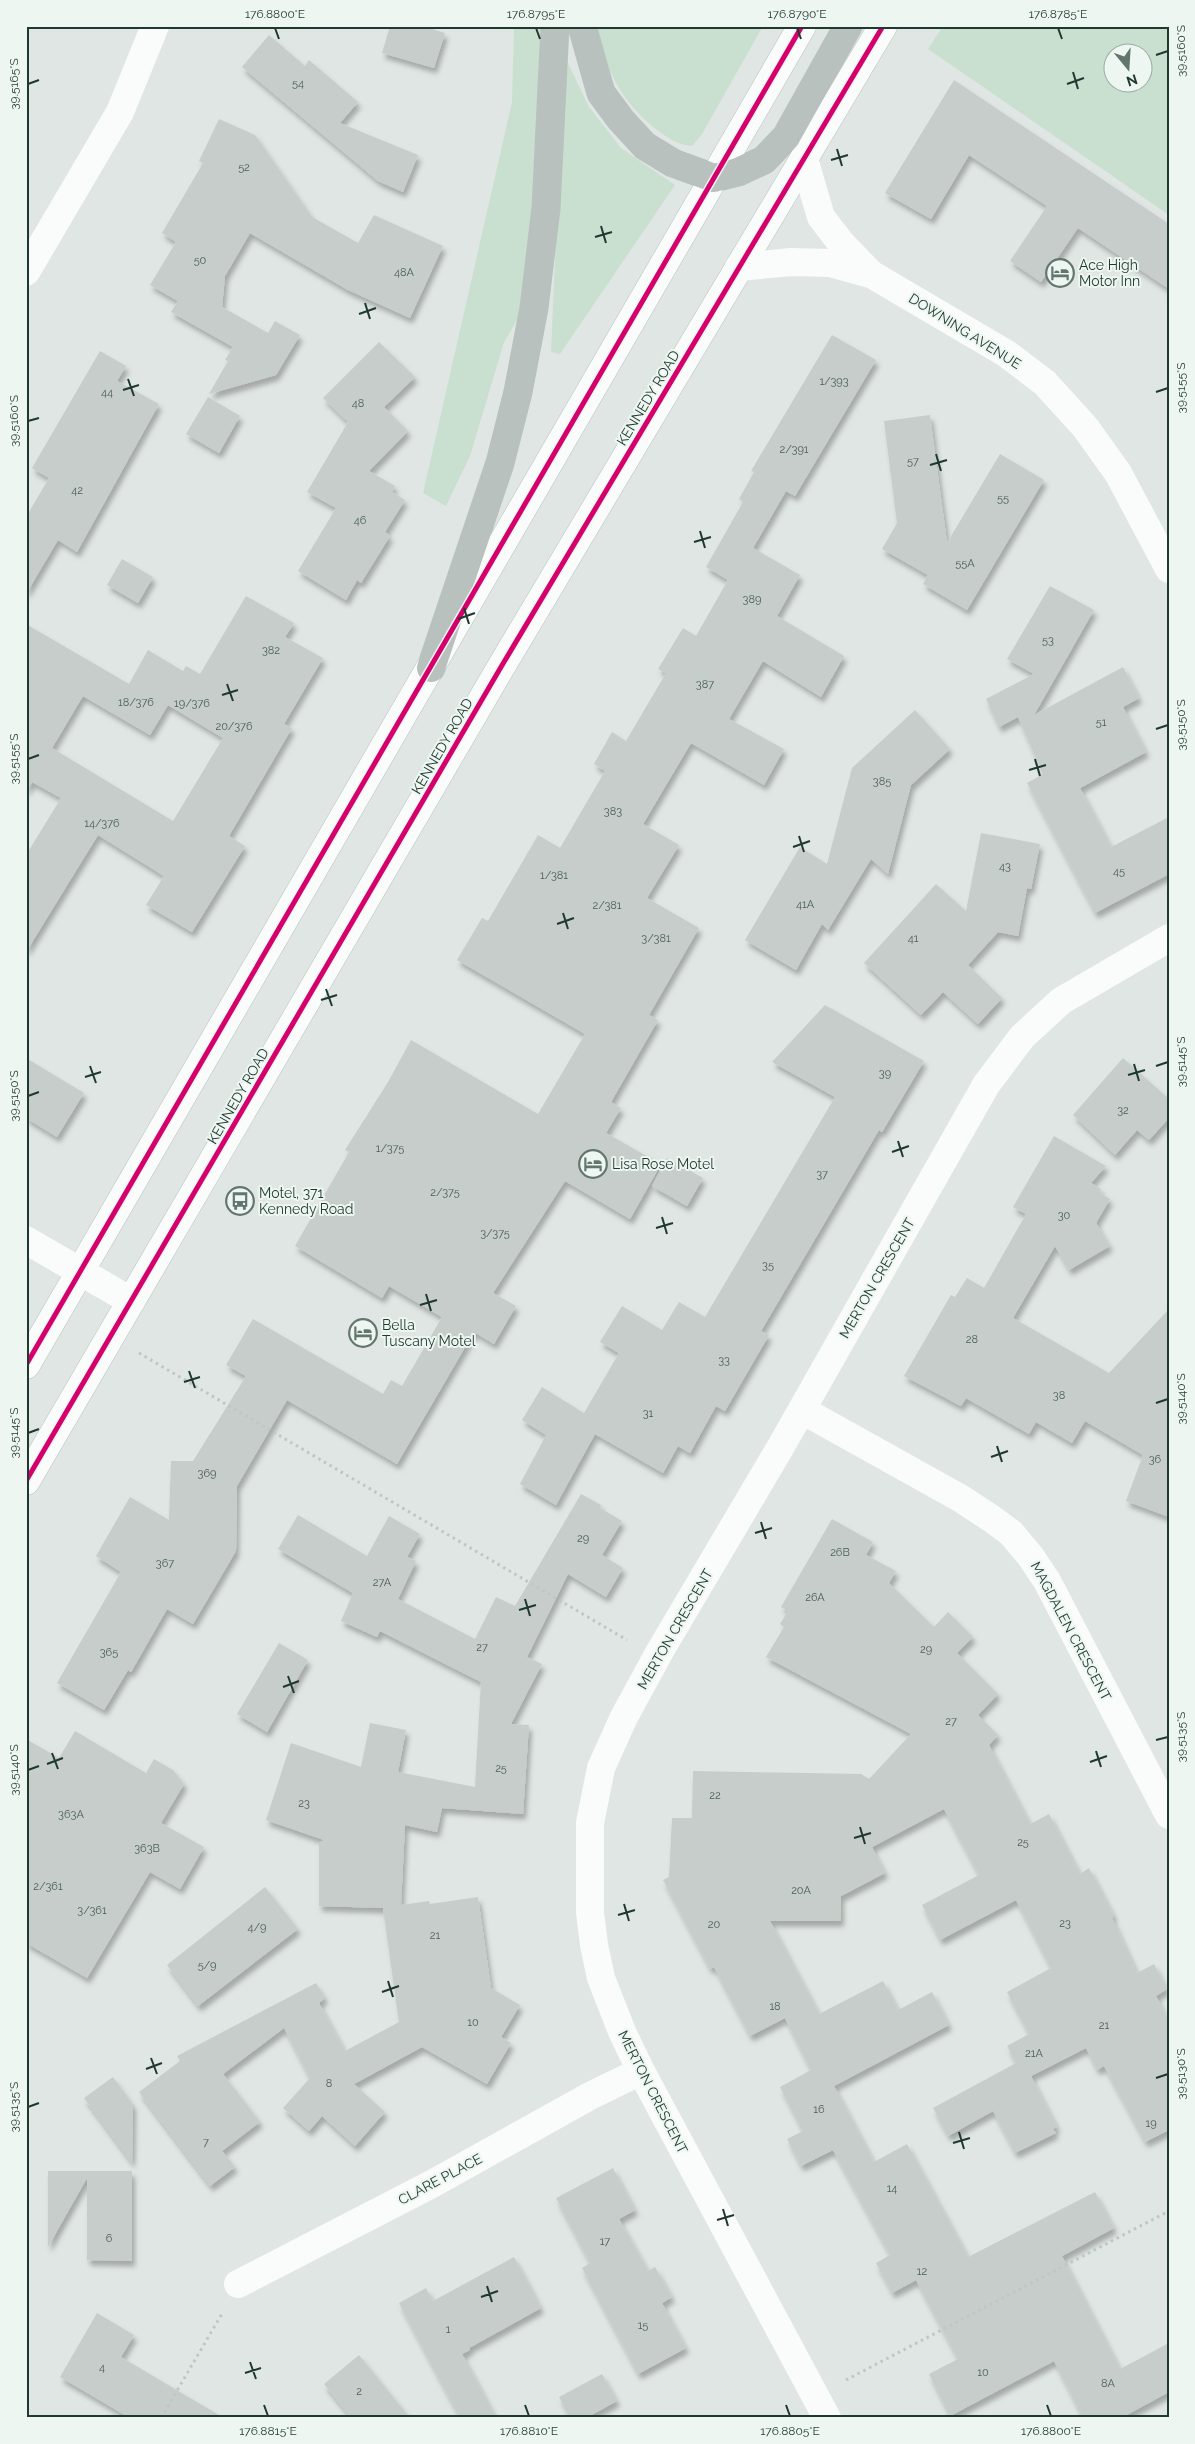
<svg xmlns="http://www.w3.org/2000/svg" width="1195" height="2444" font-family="Raleway,sans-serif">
<defs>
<filter id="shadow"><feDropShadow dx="3" dy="5.5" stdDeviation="2.5" flood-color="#0004"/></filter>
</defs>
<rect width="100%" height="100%" fill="#e0e6e3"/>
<path fill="#c9dfcf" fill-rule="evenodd" d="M 514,26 L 541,26 L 531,221 L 520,315 L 504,342 L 470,456 L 446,506 L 423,493 L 512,102 Z
M 596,26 L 763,26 L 702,134 L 692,146 C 678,145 668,138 657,130 C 620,101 607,71 596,26 Z
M 943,26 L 1169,26 L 1169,215 L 928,49 ZM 1112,52 L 1142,52 L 1142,82 L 1112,82 Z
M 564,55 L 589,107 L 621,148 L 675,185 L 560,354 L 551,352 Z"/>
<path fill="#c7cdca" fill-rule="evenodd" filter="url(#shadow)" d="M 390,26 L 422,26 L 445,33 L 434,68 L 382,53 Z
M 269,35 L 305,66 L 309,60 L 358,102 L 340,123 L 418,155 L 403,192 L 378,181 L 242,67 Z
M 954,80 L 1169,224 L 1169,289 L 1078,228 L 1041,282 L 1010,261 L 1047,206 L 969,155 L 931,219 L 885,193 Z
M 219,119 L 255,135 L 312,217 L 358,243 L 374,215 L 443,246 L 410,318 L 348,290 L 250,233 L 225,276 L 222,307 L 268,333 L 275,321 L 300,335 L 276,375 L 209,394 L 228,361 L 225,360 L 233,347 L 171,312 L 178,301 L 150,285 L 176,242 L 162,233 L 203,163 L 199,161 Z
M 832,335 L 876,360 L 795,496 L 786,491 L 753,548 L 800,575 L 777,616 L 844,656 L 821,697 L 763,661 L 729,719 L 784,749 L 764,785 L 691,743 L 643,824 L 679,845 L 647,898 L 699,928 L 649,1015 L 658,1020 L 611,1102 L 621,1108 L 606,1133 L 661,1164 L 630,1219 L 565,1181 L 493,1293 L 516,1306 L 494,1344 L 474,1332 L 397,1464 L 287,1400 L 237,1486 L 236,1551 L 193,1624 L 167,1609 L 131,1672 L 128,1670 L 104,1710 L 57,1683 L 121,1572 L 96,1556 L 130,1497 L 169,1520 L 171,1461 L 193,1461 L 246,1376 L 226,1365 L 253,1319 L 383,1394 L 391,1380 L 402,1386 L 442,1317 L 389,1286 L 382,1298 L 295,1246 L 349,1152 L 345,1150 L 388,1082 L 411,1040 L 538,1114 L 585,1034 L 457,960 L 482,918 L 488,921 L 538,835 L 560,848 L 605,771 L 594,764 L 612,732 L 626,741 L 666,673 L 658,669 L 683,628 L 696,636 L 728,580 L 706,567 L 743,502 L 739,499 L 754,472 L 751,471 Z
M 379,342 L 415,377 L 384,407 L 408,431 L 369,471 L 395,486 L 392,492 L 405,500 L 385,532 L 390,536 L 361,583 L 357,580 L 346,600 L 298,571 L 336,508 L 307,492 L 348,422 L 323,398 Z
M 100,351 L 126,366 L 117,381 L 159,404 L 77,552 L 58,540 L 26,594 L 26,517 L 49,478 L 32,468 Z
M 208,397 L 240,416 L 219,453 L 186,434 Z
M 930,415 L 947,543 L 1000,454 L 1044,480 L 967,610 L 923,584 L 928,575 L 882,549 L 897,523 L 884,421 Z
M 122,559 L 153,577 L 138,603 L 107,585 Z
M 1050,586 L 1094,610 L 1034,715 L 1123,667 L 1139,698 L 1123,707 L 1146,752 L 1080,788 L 1111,847 L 1169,817 L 1169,874 L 1095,913 L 1027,783 L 1043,774 L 1018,717 L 999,727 L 986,699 L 1034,674 L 1007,659 Z
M 246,596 L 294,623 L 285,637 L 323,658 L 284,724 L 292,728 L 229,836 L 245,846 L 192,932 L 146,905 L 164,876 L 98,835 L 26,952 L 26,855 L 61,798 L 32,782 L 26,792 L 26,624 L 129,684 L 148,650 L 183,671 L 186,666 L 200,674 ZM 83,696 L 150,735 L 168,705 L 223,738 L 173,821 L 52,748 Z
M 915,710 L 950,749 L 911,785 L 888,874 L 871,859 L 828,930 L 822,924 L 796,970 L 745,940 L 800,847 L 827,864 L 852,768 Z
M 981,833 L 1040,844 L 1031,889 L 1027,888 L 1018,936 L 998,932 L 968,965 L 1002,998 L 978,1024 L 943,992 L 921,1015 L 864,963 L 936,884 L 966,911 Z
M 825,1005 L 924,1061 L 882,1132 L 879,1130 L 761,1331 L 769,1335 L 725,1411 L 716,1406 L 690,1453 L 678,1446 L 663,1473 L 595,1434 L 556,1505 L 520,1484 L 546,1435 L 522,1420 L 542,1387 L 584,1413 L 619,1353 L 600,1342 L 622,1306 L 662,1330 L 679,1302 L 705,1317 L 835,1097 L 772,1062 Z
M 26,1058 L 84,1093 L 57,1137 L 26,1118 Z
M 1123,1058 L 1169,1099 L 1169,1118 L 1149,1140 L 1137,1130 L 1115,1155 L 1073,1115 Z
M 1054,1136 L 1106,1166 L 1091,1183 L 1101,1189 L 1099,1192 L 1110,1199 L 1096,1223 L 1110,1246 L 1069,1270 L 1055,1246 L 1013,1318 L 1109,1373 L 1169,1309 L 1169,1517 L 1126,1501 L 1143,1455 L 1085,1421 L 1072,1443 L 1036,1422 L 1029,1434 L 966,1398 L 961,1406 L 904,1376 L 951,1295 L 955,1297 L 967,1278 L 984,1288 L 1026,1214 L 1013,1207 Z
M 667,1158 L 703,1178 L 687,1206 L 652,1186 Z
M 581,1494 L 601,1505 L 600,1508 L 622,1521 L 602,1555 L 623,1568 L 606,1597 L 568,1574 L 527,1657 L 542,1664 L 511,1724 L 529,1725 L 523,1814 L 442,1808 L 437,1832 L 405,1825 L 401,1905 L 429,1901 L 430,1904 L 478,1897 L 491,1988 L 520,2005 L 501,2037 L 511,2043 L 487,2084 L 422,2047 L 354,2084 L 385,2112 L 355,2146 L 322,2116 L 309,2131 L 283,2108 L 310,2078 L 284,2028 L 223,2074 L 260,2122 L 222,2151 L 235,2167 L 210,2186 L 139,2092 L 180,2061 L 177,2056 L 316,1983 L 325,1998 L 319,2003 L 345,2051 L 399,2022 L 383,1908 L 319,1906 L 319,1843 L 324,1840 L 266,1820 L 291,1743 L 361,1767 L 370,1723 L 406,1730 L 398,1772 L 475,1787 L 481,1682 L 380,1631 L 377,1637 L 341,1621 L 353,1593 L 278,1549 L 298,1515 L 367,1556 L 389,1516 L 420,1534 L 407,1557 L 416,1561 L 398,1599 L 475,1639 L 496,1597 L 515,1606 Z
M 832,1519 L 873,1542 L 866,1555 L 896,1571 L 889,1583 L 934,1627 L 948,1612 L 973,1637 L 957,1653 L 998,1694 L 978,1715 L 998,1735 L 989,1745 L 1030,1824 L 1049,1814 L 1080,1874 L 1089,1868 L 1114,1916 L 1112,1918 L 1137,1973 L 1154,1964 L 1167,1989 L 1156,1996 L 1169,2021 L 1169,2130 L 1145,2142 L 1104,2066 L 1097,2070 L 1086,2048 L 1031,2076 L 1057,2127 L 1053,2129 L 1056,2133 L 1015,2153 L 993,2111 L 948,2136 L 933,2108 L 1016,2063 L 1007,2046 L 1029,2034 L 1007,1992 L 1051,1968 L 1016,1900 L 940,1940 L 922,1905 L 979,1875 L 944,1809 L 872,1847 L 885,1873 L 841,1896 L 841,1921 L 770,1921 L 819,2014 L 883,1981 L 898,2010 L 932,1992 L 949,2025 L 834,2086 L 874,2162 L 907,2144 L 968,2257 L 1095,2192 L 1114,2228 L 1062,2256 L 1120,2369 L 1169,2343 L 1169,2392 L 1121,2418 L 1083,2418 L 1054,2361 L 950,2416 L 929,2374 L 958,2359 L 916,2280 L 892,2293 L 876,2263 L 890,2255 L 833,2150 L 801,2166 L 787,2139 L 803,2131 L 780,2087 L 811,2070 L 785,2018 L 750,2036 L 714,1967 L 710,1969 L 663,1880 L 669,1877 L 672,1818 L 692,1818 L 693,1771 L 861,1774 L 869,1779 L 911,1734 L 766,1657 L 784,1627 L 780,1624 L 788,1611 L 781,1607 Z
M 279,1643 L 308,1660 L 267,1732 L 237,1714 Z
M 75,1731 L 146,1773 L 154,1759 L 173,1770 L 184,1784 L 161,1823 L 204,1847 L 180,1889 L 150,1872 L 87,1978 L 26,1943 L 26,1739 L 59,1758 Z
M 265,1887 L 298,1929 L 198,2006 L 167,1965 Z
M 113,2077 L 133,2105 L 132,2163 L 84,2098 Z
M 613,2168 L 635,2210 L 619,2219 L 648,2271 L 655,2267 L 672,2297 L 662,2303 L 686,2348 L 638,2374 L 582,2268 L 590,2263 L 556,2198 Z
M 48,2171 L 132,2171 L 132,2261 L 87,2260 L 87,2178 L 48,2247 Z
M 514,2257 L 541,2308 L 469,2348 L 470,2350 L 462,2354 L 496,2418 L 460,2418 L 399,2303 L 426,2288 L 433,2301 Z
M 97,2313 L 134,2335 L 121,2357 L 224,2418 L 130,2418 L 60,2377 Z
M 359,2355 L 410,2418 L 351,2418 L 324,2384 Z
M 602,2374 L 617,2401 L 586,2418 L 570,2418 L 559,2397 Z"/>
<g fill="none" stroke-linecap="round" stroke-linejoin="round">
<defs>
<path id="secondary" d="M 26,1365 L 802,26
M 26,1481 L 501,667 L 883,26"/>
<path id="highway" d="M 582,26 L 601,93 L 621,120 L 645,146 L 673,163 L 714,178 L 738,172 L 764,160 L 786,137 L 848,26
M 431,668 L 500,463 L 518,392 L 534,308 L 546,208 L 555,26"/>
</defs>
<use href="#secondary" stroke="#b9c3be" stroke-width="29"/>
<use href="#highway" stroke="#bac3c0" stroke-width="29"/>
<path stroke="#bec7c4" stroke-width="3" stroke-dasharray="2.5 4" stroke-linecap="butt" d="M 139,1353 L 627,1640
M 846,2380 L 1169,2211
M 161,2418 L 223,2312"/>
<path stroke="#fafbfb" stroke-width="28" d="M 804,159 L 821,217 L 841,243 L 871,274 L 1007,354 L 1045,383 L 1085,427 L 1118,473 L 1169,569
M 739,267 L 791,262 L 830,263 L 870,274
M 26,272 L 120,112 L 155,26
M 26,1240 L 131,1301
M 802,1410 L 960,1498 L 992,1519 L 1011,1533 L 1031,1557 L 1047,1581 L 1169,1815
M 238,2284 L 430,2185 L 590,2096 L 641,2071
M 827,2418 L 641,2071 L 623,2034 L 601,1978 L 594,1945 L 590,1912 L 590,1823 L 601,1768 L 624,1717 L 660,1651 L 780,1448 L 986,1085 L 1022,1037 L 1061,1001 L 1169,938"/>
<use href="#secondary" stroke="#fafbfb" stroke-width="28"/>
<use href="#highway" stroke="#b9c1be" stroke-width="28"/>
<defs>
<path id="cycleway" d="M 26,1365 L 802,26
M 26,1481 L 501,667 L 883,26"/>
</defs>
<use href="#cycleway" stroke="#edf6f1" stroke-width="8"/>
<use href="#cycleway" stroke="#d6006c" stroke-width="5"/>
</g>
<path fill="none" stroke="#1f3830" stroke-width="2" d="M 275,28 L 279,39M 536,28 L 540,39M 797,28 L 801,39M 1058,28 L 1062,39M 1156,55 L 1168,51M 1073,72 L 1078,89M 28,84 L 39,80M 1067,84 L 1084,78M 837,149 L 842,166M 831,160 L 848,155M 601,226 L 606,243M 595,237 L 612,232M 365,303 L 370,319M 359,314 L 376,308M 128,379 L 134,396M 123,390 L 139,385M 1156,392 L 1168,388M 28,421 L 39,418M 936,454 L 941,471M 930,465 L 947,460M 700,531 L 705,548M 694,542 L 711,537M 464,608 L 469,624M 458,619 L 475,613M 227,684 L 233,701M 222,695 L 238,690M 1156,729 L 1168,725M 28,759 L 39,755M 1035,759 L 1040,776M 1029,770 L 1046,765M 799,836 L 804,852M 793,847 L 810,841M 563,913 L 568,929M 557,924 L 574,918M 326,989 L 332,1006M 321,1000 L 337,995M 1134,1064 L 1139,1081M 90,1066 L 96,1083M 1156,1066 L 1168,1062M 1128,1075 L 1145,1070M 85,1077 L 101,1072M 28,1096 L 39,1092M 898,1141 L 903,1157M 892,1152 L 909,1146M 662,1217 L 667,1234M 656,1228 L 673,1223M 426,1294 L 431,1311M 420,1305 L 437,1300M 189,1371 L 195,1388M 184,1382 L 200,1377M 1156,1403 L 1168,1399M 28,1433 L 39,1429M 997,1446 L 1002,1462M 991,1457 L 1008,1451M 761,1522 L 766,1539M 755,1533 L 772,1528M 525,1599 L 530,1616M 519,1610 L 536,1605M 288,1676 L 294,1693M 283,1687 L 299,1681M 1156,1740 L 1168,1737M 1096,1751 L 1101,1767M 52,1753 L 58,1769M 1090,1762 L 1107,1756M 47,1764 L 63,1758M 28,1770 L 39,1766M 860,1827 L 865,1844M 854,1838 L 871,1833M 624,1904 L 629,1921M 618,1915 L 635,1910M 388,1981 L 393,1997M 382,1992 L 399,1986M 151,2058 L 157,2074M 146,2069 L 162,2063M 1156,2078 L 1168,2074M 28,2107 L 39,2103M 959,2132 L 964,2149M 953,2143 L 970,2138M 723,2209 L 728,2226M 717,2220 L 734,2215M 487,2286 L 492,2302M 481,2297 L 498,2291M 250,2362 L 256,2379M 245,2373 L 261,2368M 264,2405 L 268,2416M 525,2405 L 529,2416M 786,2405 L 790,2416M 1047,2405 L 1051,2416"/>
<defs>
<symbol id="hotel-ring" viewBox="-11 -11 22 22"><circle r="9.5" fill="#edf6f1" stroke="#63756f" stroke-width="1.5"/><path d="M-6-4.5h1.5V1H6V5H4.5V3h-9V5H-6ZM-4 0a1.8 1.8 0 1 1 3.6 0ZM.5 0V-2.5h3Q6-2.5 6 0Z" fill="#63756f"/></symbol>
<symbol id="bus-ring" viewBox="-11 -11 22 22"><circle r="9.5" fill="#edf6f1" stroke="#63756f" stroke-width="1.5"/><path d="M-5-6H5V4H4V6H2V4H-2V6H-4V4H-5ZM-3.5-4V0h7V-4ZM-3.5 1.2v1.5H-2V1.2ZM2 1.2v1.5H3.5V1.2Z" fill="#63756f"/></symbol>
</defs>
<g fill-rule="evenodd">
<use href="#hotel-ring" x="1044" y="257" width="32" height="32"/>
<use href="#hotel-ring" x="577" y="1148" width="32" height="32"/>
<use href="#bus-ring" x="224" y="1185" width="32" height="32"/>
<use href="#hotel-ring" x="347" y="1317" width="32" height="32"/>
</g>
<g text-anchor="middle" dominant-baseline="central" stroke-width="4" stroke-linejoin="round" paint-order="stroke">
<g font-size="11" fill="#4a5e57">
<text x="298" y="83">54</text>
<text x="244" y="167">52</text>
<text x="200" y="260">50</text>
<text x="404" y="272">48A</text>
<text x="834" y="381">1/393</text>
<text x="107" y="392">44</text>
<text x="358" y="403">48</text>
<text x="794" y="449">2/391</text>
<text x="913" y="461">57</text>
<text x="77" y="490">42</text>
<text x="1003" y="498">55</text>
<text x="360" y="520">46</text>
<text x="965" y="563">55A</text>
<text x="752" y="599">389</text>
<text x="1048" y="640">53</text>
<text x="271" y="650">382</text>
<text x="705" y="684">387</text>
<text x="136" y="702">18/376</text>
<text x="192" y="703">19/376</text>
<text x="1101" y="722">51</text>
<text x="234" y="726">20/376</text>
<text x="882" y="781">385</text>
<text x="613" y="811">383</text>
<text x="102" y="823">14/376</text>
<text x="1005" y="866">43</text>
<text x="1119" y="871">45</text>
<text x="554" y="875">1/381</text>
<text x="805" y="904">41A</text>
<text x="607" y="905">2/381</text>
<text x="656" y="938">3/381</text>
<text x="913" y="938">41</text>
<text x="885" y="1073">39</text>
<text x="1123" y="1110">32</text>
<text x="390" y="1148">1/375</text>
<text x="822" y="1174">37</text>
<text x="445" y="1192">2/375</text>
<text x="1064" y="1215">30</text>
<text x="495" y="1233">3/375</text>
<text x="768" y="1265">35</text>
<text x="972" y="1339">28</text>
<text x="724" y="1360">33</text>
<text x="1059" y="1395">38</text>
<text x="648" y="1413">31</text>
<text x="1155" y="1459">36</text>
<text x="207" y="1473">369</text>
<text x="583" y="1538">29</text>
<text x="840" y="1552">26B</text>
<text x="165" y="1563">367</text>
<text x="382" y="1582">27A</text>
<text x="815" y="1597">26A</text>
<text x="482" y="1647">27</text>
<text x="926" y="1649">29</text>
<text x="109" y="1652">365</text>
<text x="951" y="1721">27</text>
<text x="501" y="1768">25</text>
<text x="715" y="1795">22</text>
<text x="304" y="1803">23</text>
<text x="71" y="1814">363A</text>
<text x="1023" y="1842">25</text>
<text x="147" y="1848">363B</text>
<text x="48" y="1886">2/361</text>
<text x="801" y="1890">20A</text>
<text x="92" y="1910">3/361</text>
<text x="1065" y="1923">23</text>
<text x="714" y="1924">20</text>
<text x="257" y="1927">4/9</text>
<text x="435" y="1935">21</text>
<text x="207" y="1965">5/9</text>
<text x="775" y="2006">18</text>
<text x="473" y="2022">10</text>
<text x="1104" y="2025">21</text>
<text x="1034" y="2053">21A</text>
<text x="329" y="2083">8</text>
<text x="819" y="2109">16</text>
<text x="1151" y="2123">19</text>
<text x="206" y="2142">7</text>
<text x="892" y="2188">14</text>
<text x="109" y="2238">6</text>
<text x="605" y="2241">17</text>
<text x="922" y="2271">12</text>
<text x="643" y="2325">15</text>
<text x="448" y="2329">1</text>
<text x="102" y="2367">4</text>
<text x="983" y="2372">10</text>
<text x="1108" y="2383">8A</text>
<text x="359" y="2391">2</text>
</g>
<g font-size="14" fill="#1f3830" stroke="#edf6f1" text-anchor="start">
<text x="1079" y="265">Ace High<tspan x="1079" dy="16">Motor Inn</tspan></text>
<text x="612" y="1164">Lisa Rose Motel</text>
<text x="259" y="1193">Motel, 371<tspan x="259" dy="16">Kennedy Road</tspan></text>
<text x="382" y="1325">Bella<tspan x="382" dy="16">Tuscany Motel</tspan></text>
</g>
<g font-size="14" fill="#1f3830" stroke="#edf6f1">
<text transform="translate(965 331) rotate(32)">DOWNING AVENUE</text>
<text transform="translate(648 398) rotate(-59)">KENNEDY ROAD</text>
<text transform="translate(442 746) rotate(-60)">KENNEDY ROAD</text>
<text transform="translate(238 1096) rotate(-60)">KENNEDY ROAD</text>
<text transform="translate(877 1278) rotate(-60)">MERTON CRESCENT</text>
<text transform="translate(675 1629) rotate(-60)">MERTON CRESCENT</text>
<text transform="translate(1071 1631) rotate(62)">MAGDALEN CRESCENT</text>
<text transform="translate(653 2092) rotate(63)">MERTON CRESCENT</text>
<text transform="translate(440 2179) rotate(-28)">CLARE PLACE</text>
</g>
</g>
<rect width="1195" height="2444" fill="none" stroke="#edf6f1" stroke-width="55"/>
<g transform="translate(1128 68) rotate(162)"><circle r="24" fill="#edf6f1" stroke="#9baaa4"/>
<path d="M0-4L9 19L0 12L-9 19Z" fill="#63756f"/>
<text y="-8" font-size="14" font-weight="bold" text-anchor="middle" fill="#1f3830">N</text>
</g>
<rect x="28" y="28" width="1140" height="2388" fill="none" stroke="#1f3830" stroke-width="2"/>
<g font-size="12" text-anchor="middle" fill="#1f3830">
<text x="275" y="18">176.8800°E</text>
<text x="536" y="18">176.8795°E</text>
<text x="797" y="18">176.8790°E</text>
<text x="1058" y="18">176.8785°E</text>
<text transform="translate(1181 51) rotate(-90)" y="4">39.5160°S</text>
<text transform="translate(14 84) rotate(-90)" y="4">39.5165°S</text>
<text transform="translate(1181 388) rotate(-90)" y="4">39.5155°S</text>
<text transform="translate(14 421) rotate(-90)" y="4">39.5160°S</text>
<text transform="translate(1181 725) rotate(-90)" y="4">39.5150°S</text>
<text transform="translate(14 759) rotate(-90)" y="4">39.5155°S</text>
<text transform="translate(1181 1062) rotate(-90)" y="4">39.5145°S</text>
<text transform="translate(14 1096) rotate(-90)" y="4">39.5150°S</text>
<text transform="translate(1181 1399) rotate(-90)" y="4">39.5140°S</text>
<text transform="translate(14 1433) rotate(-90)" y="4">39.5145°S</text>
<text transform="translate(1181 1737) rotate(-90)" y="4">39.5135°S</text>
<text transform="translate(14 1770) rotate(-90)" y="4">39.5140°S</text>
<text transform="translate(1181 2074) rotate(-90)" y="4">39.5130°S</text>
<text transform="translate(14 2107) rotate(-90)" y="4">39.5135°S</text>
<text x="268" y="2435">176.8815°E</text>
<text x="529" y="2435">176.8810°E</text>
<text x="790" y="2435">176.8805°E</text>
<text x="1051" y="2435">176.8800°E</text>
</g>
</svg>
